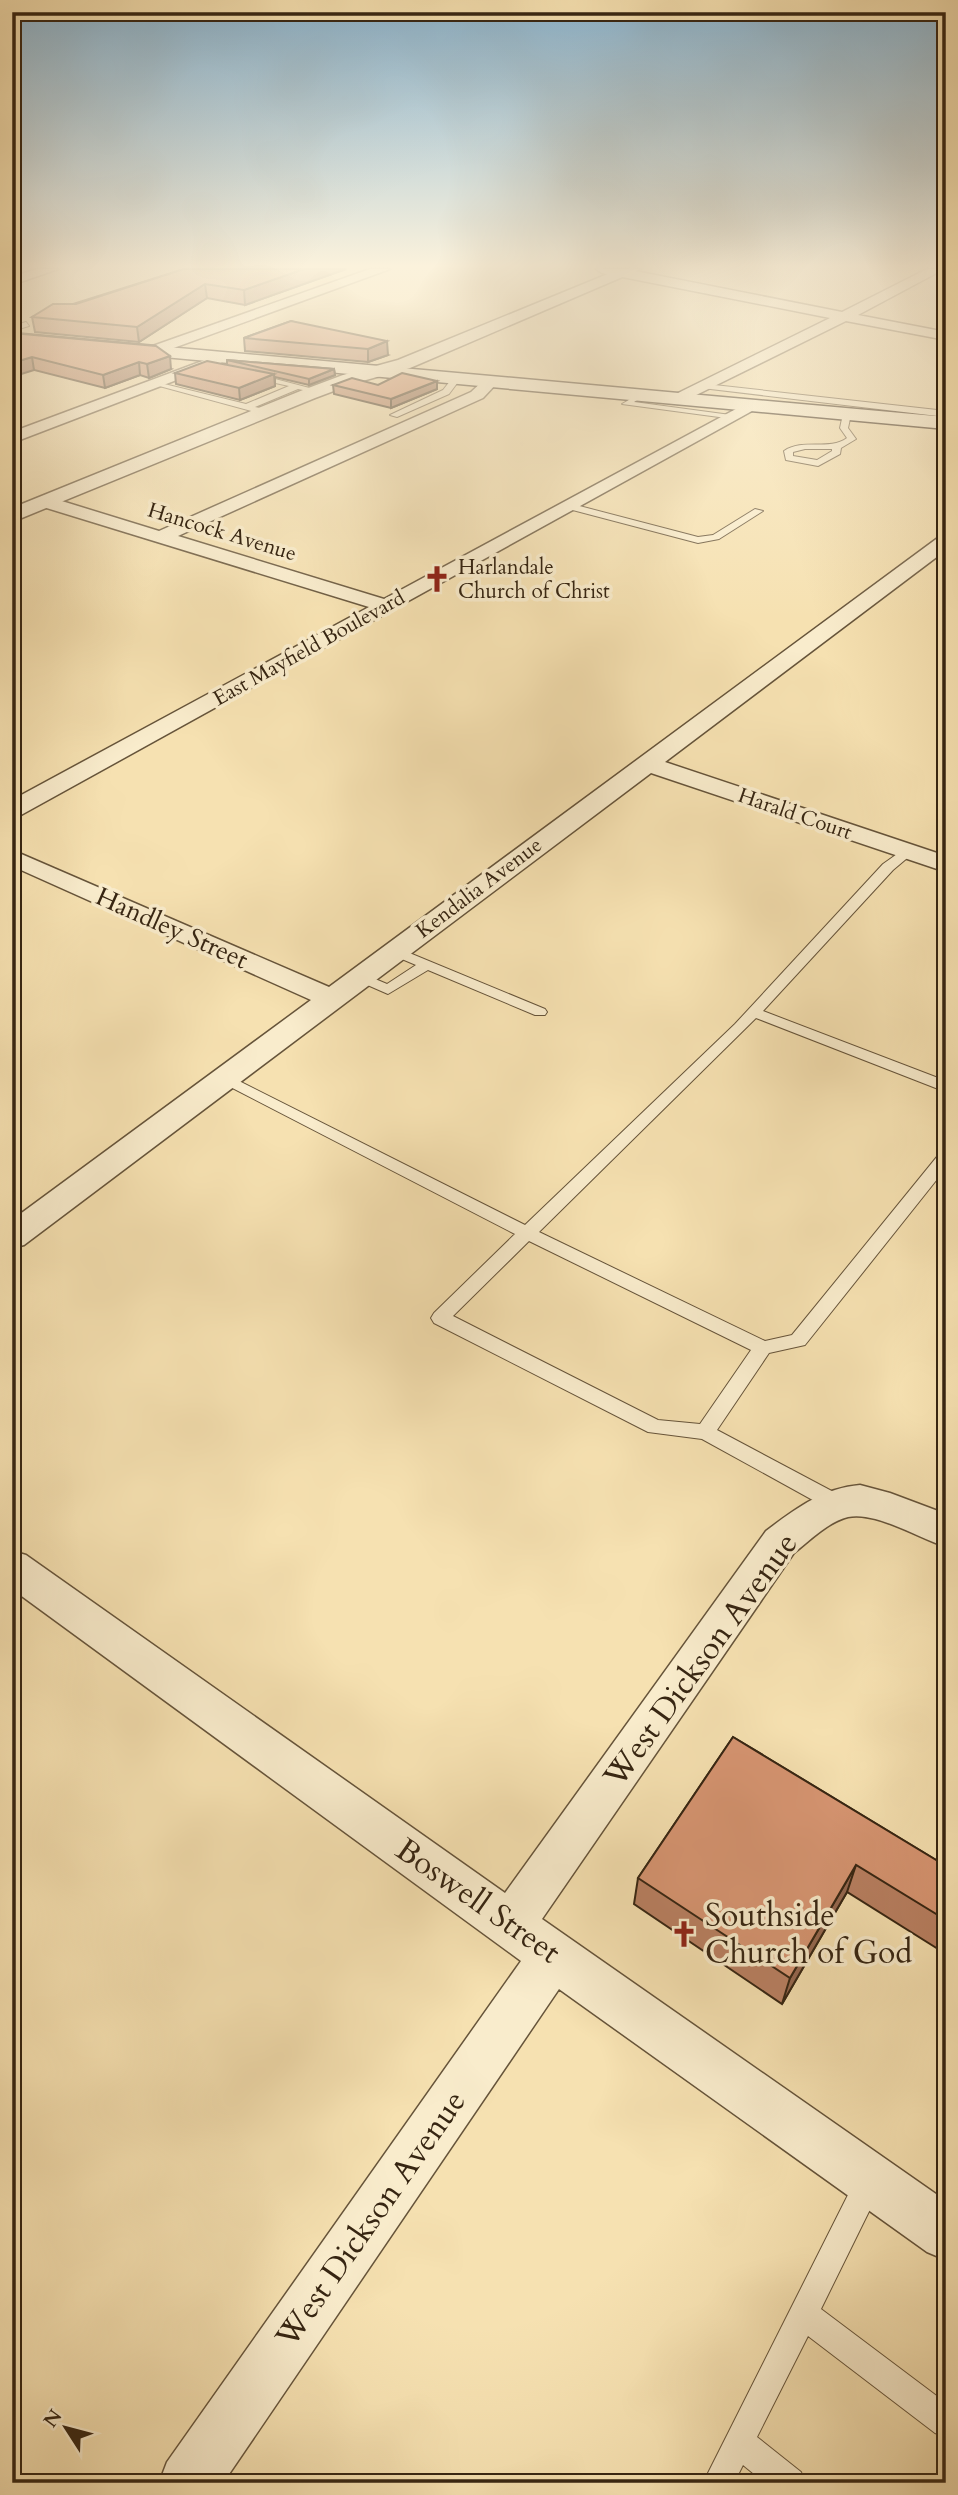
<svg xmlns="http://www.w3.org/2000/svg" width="958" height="2495" font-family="Cardo,serif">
<rect width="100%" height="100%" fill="#f6e1b1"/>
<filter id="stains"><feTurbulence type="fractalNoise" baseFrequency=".00286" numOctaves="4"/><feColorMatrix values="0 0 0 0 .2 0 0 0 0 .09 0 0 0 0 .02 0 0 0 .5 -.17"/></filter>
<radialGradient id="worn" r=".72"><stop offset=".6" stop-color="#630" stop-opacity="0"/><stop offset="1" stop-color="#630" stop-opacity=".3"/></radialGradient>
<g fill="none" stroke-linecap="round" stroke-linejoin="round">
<defs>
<path id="service" d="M 19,305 L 19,309 L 12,311 L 12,306 Z
M 26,322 L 29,326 L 12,331 L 12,326 Z
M 252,373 L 321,391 L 317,393 L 298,389 L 255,407 L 269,410 L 266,415 L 152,384 L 156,382 L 246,404 L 289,386 L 249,377 Z
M 454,376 L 461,378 L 449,394 L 397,417 L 390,415 L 443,390 Z
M 705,384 L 946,411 L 946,417 L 702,388 Z
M 639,394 L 643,396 L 634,402 L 738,416 L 734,419 L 622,404 Z
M 847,411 L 851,414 L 848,428 L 856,439 L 841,448 L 840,454 L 818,466 L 786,460 L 784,451 C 803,438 829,451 847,438 L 840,428 L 843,414 ZM 805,449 L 832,449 L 832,451 L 817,460 L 793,456 L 793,452 Z
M 568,503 L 698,537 L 713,535 L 755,509 L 763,511 L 719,539 L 698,543 L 565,508 L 565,504 Z
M 907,847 L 912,848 L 912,854 L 893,870 L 763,1011 L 946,1081 L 946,1092 L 756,1018 L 539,1232 L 765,1341 L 792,1335 L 940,1153 L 946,1152 L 946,1168 L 805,1345 L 769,1353 L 717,1430 L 843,1497 L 846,1503 L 843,1509 L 836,1511 L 829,1509 L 702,1439 L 648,1432 L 434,1323 L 431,1318 L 434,1313 L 515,1234 L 215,1079 L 223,1074 L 229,1076 L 525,1225 L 735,1024 L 883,864 ZM 529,1241 L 751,1350 L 700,1424 L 658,1420 L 453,1316 Z
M 395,947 L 545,1009 L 547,1012 L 545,1015 L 535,1015 L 428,970 L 388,994 L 356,980 L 354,977 L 361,973 L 387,984 L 416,965 L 390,954 L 390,948 Z
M 869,2169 L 879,2173 L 883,2183 L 821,2309 L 946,2403 L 946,2437 L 935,2433 L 808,2336 L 757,2437 L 801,2472 L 805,2483 L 765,2483 L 743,2465 L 734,2483 L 703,2483 L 859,2173 Z"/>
<path id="minor" d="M 37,269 L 58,269 L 12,285 L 12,277 Z
M 370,269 L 390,269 L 157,354 L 152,355 L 145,351 L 147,348 Z
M 596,269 L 625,269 L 842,312 L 927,269 L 944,269 L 858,315 L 946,332 L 946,340 L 846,321 L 678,404 L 672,402 L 670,399 L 672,396 L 830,318 L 602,273 Z
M 216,356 L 221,357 L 223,360 L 221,363 L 12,443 L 12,432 Z
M 490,377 L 498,382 L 483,398 L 178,536 L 384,599 L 747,403 L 759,403 L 761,406 L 21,815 L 12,817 L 12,800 L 369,607 L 40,506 L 37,502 L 40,498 L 52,498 L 159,531 L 471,392 L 485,379 Z
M 946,535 L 946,550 L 665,762 L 946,856 L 946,872 L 651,773 L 24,1245 L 12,1248 L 12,1220 L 311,1000 L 12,866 L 12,850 L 329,987 L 939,537 Z
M 860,1485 L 890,1493 L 946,1514 L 946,1547 C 919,1538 875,1511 848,1517 C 828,1522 809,1541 794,1553 L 542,1919 L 946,2201 L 946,2260 L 927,2252 L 559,1989 L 223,2483 L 159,2483 L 167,2462 L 521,1961 L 12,1589 L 12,1551 L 26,1555 L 505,1893 L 766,1531 C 795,1509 823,1488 860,1485 Z"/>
<path id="tertiary" d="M 620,269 L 641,269 L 410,368 L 355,383 L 315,398 L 12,522 L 12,508 L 303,390 L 343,375 L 398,360 Z"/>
<path id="secondary" d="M 12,333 L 946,417 L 946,429 L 12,343 Z"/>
</defs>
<use href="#service" stroke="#66543a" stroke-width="2"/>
<use href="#minor" stroke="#66543a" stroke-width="3"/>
<use href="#tertiary" stroke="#66543a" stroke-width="3"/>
<use href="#secondary" stroke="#362512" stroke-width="3"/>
<use href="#service" fill="#f9eccc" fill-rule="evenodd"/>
<use href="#minor" fill="#f9eccc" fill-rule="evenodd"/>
<use href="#tertiary" fill="#f9eccc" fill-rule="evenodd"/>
<use href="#secondary" fill="#f9eccc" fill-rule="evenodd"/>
</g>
<path fill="#b98062" stroke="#362512" stroke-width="2" d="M 184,269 L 346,269 L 245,305 L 207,298 L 139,342 L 35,332 L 32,317 Z
M 291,321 L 388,355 L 368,362 L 245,351 L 244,338 Z
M 12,333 L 171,369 L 149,378 L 140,375 L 105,388 L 34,370 Z
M 227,360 L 334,369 L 335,375 L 309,385 L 275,377 L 275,386 L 240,400 L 176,384 L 175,373 L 227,365 Z
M 437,381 L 437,389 L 391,408 L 334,394 L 333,385 L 378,385 Z
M 733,1737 L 946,1866 L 946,1954 L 847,1892 L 782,2004 L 634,1904 L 638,1878 Z"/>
<path fill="#966850" stroke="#362512" stroke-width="2" d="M 304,269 L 346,269 L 245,305 L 244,290 Z
M 205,284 L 207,298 L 139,342 L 137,327 Z
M 387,341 L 388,355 L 368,362 L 368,349 Z
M 170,356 L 171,369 L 149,378 L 147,364 Z
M 32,357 L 34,370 L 12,377 L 12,363 Z
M 139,362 L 140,375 L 105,388 L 103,375 Z
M 334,369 L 335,375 L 309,385 L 309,379 Z
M 274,374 L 275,386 L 240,400 L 239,388 Z
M 437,381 L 437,389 L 391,408 L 391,399 Z
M 856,1865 L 847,1892 L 782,2004 L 790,1978 Z"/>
<path fill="#d79572" stroke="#362512" stroke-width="2" d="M 184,269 L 304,269 L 244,290 L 205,284 L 137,327 L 32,317 L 53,304 L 76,304 Z
M 291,321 L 387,341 L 368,349 L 244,338 Z
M 12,333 L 156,346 L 170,356 L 147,364 L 139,362 L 103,375 L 32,357 L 12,363 Z
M 227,360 L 334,369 L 309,379 Z
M 207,361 L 274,374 L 239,388 L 175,373 Z
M 402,373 L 437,381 L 391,399 L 333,385 L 352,378 L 378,385 Z
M 733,1737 L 946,1866 L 946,1920 L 856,1865 L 790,1978 L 638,1878 Z"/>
<linearGradient id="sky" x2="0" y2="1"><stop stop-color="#8bb7d4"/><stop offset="0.43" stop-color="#fbf2dc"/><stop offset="1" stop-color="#fbf2dc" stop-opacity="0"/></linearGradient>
<rect width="958" height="619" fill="url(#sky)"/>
<defs>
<symbol id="church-bare" viewBox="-9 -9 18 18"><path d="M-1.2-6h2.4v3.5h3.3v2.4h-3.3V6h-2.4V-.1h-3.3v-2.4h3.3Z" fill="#8f2418" stroke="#f9eccc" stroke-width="2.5" paint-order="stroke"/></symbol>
</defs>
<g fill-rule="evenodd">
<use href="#church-bare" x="418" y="560" width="38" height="38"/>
<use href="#church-bare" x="665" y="1915" width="38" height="38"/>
</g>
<g text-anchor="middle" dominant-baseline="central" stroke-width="7" stroke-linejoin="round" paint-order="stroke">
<g font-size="21" fill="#362512" stroke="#f9eccc">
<text transform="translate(222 532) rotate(17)">Hancock Avenue</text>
<text transform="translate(309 648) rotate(-29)">East Mayfield Boulevard</text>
<text transform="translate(795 814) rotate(19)">Harald Court</text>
<text transform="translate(479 888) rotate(-37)">Kendalia Avenue</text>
</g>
<g font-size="21" fill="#362512" stroke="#f9eccc" text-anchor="start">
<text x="458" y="567">Harlandale<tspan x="458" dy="24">Church of Christ</tspan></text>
</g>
<g font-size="26" fill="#362512" stroke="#f9eccc">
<text transform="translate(172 928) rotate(24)">Handley Street</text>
</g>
<g font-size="32" fill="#362512" stroke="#f9eccc">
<text transform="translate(701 1660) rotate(-54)">West Dickson Avenue</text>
<text transform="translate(478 1901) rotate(35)">Boswell Street</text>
<text transform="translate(371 2219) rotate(-55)">West Dickson Avenue</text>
</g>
<g font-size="32" fill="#362512" stroke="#f9eccc" text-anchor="start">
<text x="705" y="1916">Southside<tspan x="705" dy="37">Church of God</tspan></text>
</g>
</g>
<rect width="958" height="2495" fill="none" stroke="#f6e1b1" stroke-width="42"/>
<rect x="14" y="14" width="930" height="2467" fill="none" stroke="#362512" stroke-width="3.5"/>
<rect x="21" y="21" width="916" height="2453" fill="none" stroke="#362512" stroke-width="2"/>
<g transform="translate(66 2428) rotate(306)" stroke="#f9eccc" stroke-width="5" paint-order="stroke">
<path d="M0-5L12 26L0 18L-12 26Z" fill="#362512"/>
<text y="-10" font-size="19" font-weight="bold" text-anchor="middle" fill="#362512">N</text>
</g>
<rect width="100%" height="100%" filter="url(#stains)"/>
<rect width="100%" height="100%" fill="url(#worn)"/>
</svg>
